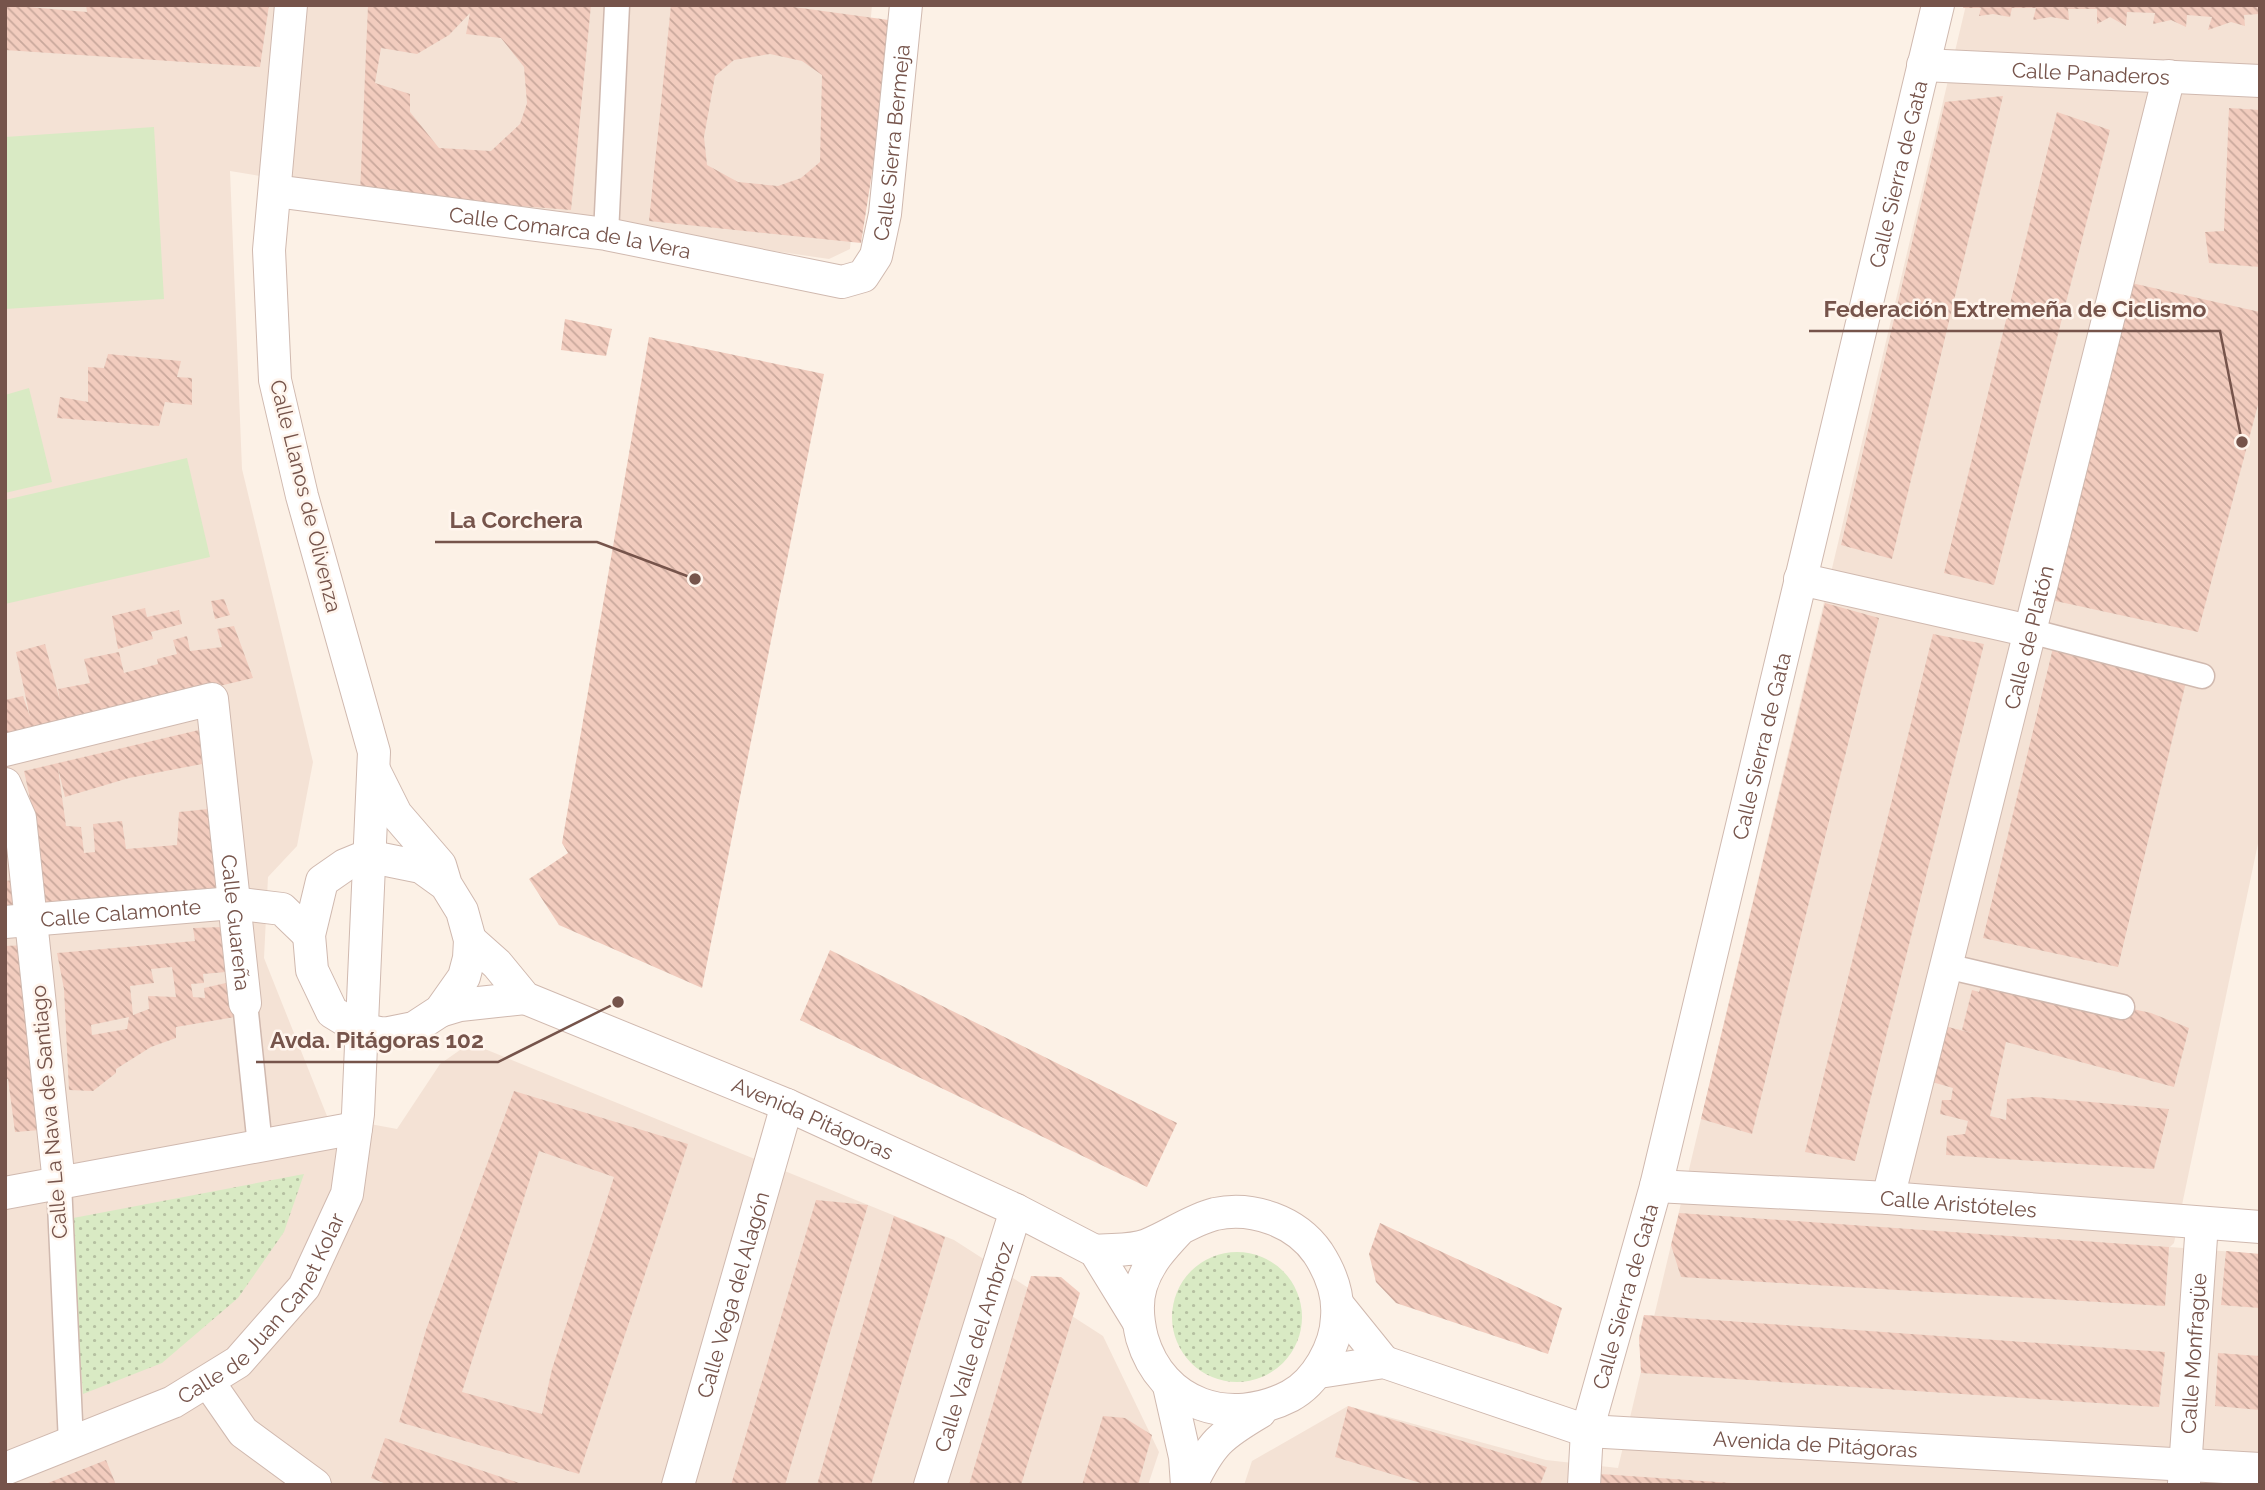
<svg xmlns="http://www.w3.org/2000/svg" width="2265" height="1490" font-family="Raleway,sans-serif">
<defs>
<pattern id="green-dots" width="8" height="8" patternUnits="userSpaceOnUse" patternTransform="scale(1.75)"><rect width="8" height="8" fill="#d9eac4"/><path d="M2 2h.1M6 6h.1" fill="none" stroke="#b5c0a1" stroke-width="1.8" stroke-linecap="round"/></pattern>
<pattern id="building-back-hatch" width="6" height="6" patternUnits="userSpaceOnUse" patternTransform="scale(1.75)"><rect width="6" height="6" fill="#f2ccbe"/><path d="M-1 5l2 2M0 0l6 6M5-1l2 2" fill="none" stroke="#c9a89c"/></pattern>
</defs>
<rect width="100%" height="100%" fill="#fcf1e6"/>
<path fill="#f4e2d5" d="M 5,5 L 872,5 L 850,249 L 829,259 L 617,228 L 606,234 L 230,171 L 242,469 L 313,762 L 297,846 L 268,877 L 264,958 L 327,1116 L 397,1129 L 440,1064 L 470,1043 L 954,1240 L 1103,1336 L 1159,1452 L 1148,1485 L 5,1485 Z
M 1966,5 L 2260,5 L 2260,834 L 2174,1243 L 2170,1247 L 2260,1254 L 2260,1485 L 1244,1485 L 1252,1461 L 1348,1406 L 1546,1460 L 1618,1468 Z"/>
<path fill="url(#green-dots)" d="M 304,1174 L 284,1232 L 238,1298 L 162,1363 L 83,1394 L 68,1219 Z
M1172 1317a65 65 0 1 1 130 0a65 65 0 1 1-130 0Z"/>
<path fill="#d9eac4" d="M 154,127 L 164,299 L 5,309 L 5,137 Z
M 29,388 L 52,482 L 5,493 L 5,395 Z
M 187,458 L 210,557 L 5,604 L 5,500 Z"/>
<path fill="url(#building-back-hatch)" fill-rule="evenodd" d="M 5,5 L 87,12 L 86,5 L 269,5 L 260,67 L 5,50 Z
M 368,5 L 591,5 L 571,210 L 360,193 ZM 470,13 L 466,34 L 501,38 L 524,67 L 527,103 L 520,124 L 491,151 L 439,148 L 410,112 L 410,94 L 375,83 L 381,48 L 417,54 L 449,35 Z
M 671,5 L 779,5 L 896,21 L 861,243 L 649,221 ZM 770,54 L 802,61 L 822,75 L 820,162 L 801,178 L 778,186 L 738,182 L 707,165 L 704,137 L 715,76 L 734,60 Z
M 1964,5 L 2257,5 L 2259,14 L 2244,15 L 2245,26 L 2231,22 L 2208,30 L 2212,17 L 2187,15 L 2186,27 L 2171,20 L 2153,24 L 2155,13 L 2127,12 L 2126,26 L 2110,17 L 2097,24 L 2097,9 L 2068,9 L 2069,20 L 2051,17 L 2033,20 L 2036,8 L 2012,8 L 2010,17 L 1993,14 L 1979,16 L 1981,8 L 1963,8 Z
M 2003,96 L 1892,559 L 1841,545 L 1945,102 Z
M 2229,108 L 2260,110 L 2260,267 L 2209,263 L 2205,232 L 2224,231 Z
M 2057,112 L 2110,130 L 1994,585 L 1944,573 Z
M 2127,282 L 2260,312 L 2260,397 L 2198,632 L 2051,600 Z
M 565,319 L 612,329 L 606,356 L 561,350 Z
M 649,337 L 824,374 L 702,988 L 559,925 L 529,879 L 568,853 L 562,843 Z
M 108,354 L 181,361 L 177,377 L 192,378 L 192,405 L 165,402 L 159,426 L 57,418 L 60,397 L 88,402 L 88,367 L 104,368 Z
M 224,599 L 230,615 L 215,619 L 211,601 Z
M 1825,603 L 1879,618 L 1752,1134 L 1701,1119 Z
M 145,608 L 147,617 L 179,610 L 182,624 L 151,632 L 153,639 L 118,649 L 112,616 Z
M 234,626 L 253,678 L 5,737 L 5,700 L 23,696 L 30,717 L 16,652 L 45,644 L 60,701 L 58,689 L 90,683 L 84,659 L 119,652 L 124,673 L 158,664 L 157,659 L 177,654 L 173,640 L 187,636 L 190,651 L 222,647 L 217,629 Z
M 1933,634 L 1984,644 L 1855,1161 L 1805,1152 Z
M 2053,648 L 2186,682 L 2118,967 L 1983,938 Z
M 199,730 L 202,764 L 129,778 L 65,797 L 58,768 L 66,826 L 81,827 L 84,853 L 95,852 L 93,824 L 122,821 L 126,849 L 177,845 L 179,812 L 208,809 L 217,898 L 45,911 L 36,826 L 24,771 Z
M 15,880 L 18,913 L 5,913 L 5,881 Z
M 223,927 L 226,972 L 203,974 L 204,983 L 191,984 L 193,997 L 205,998 L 204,988 L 230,982 L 235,1017 L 176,1027 L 176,1038 L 151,1047 L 116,1069 L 116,1073 L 93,1091 L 69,1090 L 64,989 L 57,953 L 195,941 L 193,928 ZM 172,967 L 176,997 L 148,996 L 149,1009 L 133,1015 L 130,986 L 154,983 L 151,969 ZM 129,1017 L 127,1029 L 92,1035 L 91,1025 Z
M 27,945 L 41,1130 L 15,1132 L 8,1079 L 5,1079 L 5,946 Z
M 830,950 L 1177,1123 L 1147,1187 L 800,1020 Z
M 1984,976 L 2151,1013 L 2189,1028 L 2174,1087 L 2006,1042 L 1990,1116 L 2006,1120 L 2007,1099 L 2035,1097 L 2169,1109 L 2154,1169 L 1946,1155 L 1947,1136 L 1965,1134 L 1968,1121 L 1940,1114 L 1942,1100 L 1951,1100 L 1953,1088 L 1932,1082 L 1948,1027 L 1972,1033 L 1962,1030 L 1972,990 L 1979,992 Z
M 514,1091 L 688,1144 L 579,1474 L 399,1422 L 426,1330 ZM 539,1151 L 614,1177 L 552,1369 L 542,1414 L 462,1392 Z
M 816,1200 L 868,1205 L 785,1485 L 731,1485 Z
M 1679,1213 L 2169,1247 L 2165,1306 L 1681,1277 L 1671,1245 Z
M 894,1216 L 945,1237 L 871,1485 L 817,1485 Z
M 1380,1223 L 1562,1308 L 1548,1354 L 1396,1303 L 1376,1282 L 1369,1254 Z
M 2226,1251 L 2260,1254 L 2260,1308 L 2221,1305 Z
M 1031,1276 L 1061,1277 L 1080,1293 L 1021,1485 L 969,1485 Z
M 1644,1315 L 2165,1352 L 2159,1407 L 1641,1373 L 1639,1338 Z
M 2218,1353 L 2260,1356 L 2260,1410 L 2215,1406 Z
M 1348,1406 L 1547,1467 L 1540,1485 L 1427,1485 L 1335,1457 Z
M 1103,1416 L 1125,1418 L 1152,1435 L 1138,1485 L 1082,1485 Z
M 385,1438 L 522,1484 L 521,1485 L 389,1485 L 371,1478 Z
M 106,1460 L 116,1485 L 43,1485 Z
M 1600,1474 L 1732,1483 L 1731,1485 L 1599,1485 Z"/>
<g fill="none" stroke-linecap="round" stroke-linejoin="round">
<defs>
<path id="pedestrian" d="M 606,234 L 617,5
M 2030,631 L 2202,676
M 1946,966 L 2122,1007
M 245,1003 L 260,1146
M 59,1183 L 71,1443"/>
<g id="minor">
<path id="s1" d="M 1923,65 L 2260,81"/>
<path id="s2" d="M 275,191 L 606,234 L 842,282 L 863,276 L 876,256 L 885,214 L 906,5"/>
<path d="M 1800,579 L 2030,631"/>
<path id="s3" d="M 5,750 L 212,699 L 245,1003"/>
<path d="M 374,770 L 396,814 L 440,865 L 446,885 L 462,911 L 470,940 L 469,958 L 464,977 L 440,1011 L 414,1028 L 384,1034 L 360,1029 L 332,1012 L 312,970 L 309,935 L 322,881 L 345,865 L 367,856 L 421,867 L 446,885"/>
<path d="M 5,784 L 20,818 L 59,1183"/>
<path id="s4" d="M 5,922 L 233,903 L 282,909 L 309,935"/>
<path id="s5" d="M 470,940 L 497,964 L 525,998 L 787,1105 L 1016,1210 L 1095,1251 L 1138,1321"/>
<path d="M 440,1011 L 460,1005 L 525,998"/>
<path id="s6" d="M 1656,1186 L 1888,1198 L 2260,1227"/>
<path d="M 5,1193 L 356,1128"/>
<path id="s7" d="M 1888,1198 L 2169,76"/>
<path d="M 1095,1251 C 1111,1249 1132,1251 1147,1245 C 1170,1236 1191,1220 1215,1214 C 1252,1206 1296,1221 1318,1253 C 1331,1273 1339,1293 1337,1317 C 1336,1347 1316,1382 1290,1396 C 1230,1427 1162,1406 1142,1338 C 1138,1322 1136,1302 1141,1286 C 1148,1263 1163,1247 1179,1230"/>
<path d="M 1338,1305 L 1384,1362"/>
<path id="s8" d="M 1319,1372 L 1384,1362 L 1587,1431 L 2260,1469"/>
<path d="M 209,1383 L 243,1432 L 315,1485"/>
<path d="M 1169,1386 L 1185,1457 L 1187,1485"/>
<path id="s9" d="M 5,1469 L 173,1402 L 238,1362 L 304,1287 L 347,1194 L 358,1114 L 374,752 L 302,496 L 275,380 L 269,250 L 291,5"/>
<path id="s10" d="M 2184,1483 L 2202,1223"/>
<path id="s11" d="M 678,1485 L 787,1105"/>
<path id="s12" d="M 930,1485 L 1016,1210"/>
<path d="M 1191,1485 C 1211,1443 1221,1435 1260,1412"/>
<path id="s13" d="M 1584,1485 L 1587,1431 L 1656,1186 L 1938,5"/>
</g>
</defs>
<use href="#pedestrian" stroke="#d0b9af" stroke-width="27"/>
<use href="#minor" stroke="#d0b9af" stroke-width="34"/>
<use href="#pedestrian" stroke="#fff" stroke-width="24"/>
<use href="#minor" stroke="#fff" stroke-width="32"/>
</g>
<g text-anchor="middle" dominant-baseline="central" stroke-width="5" stroke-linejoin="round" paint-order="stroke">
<g font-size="21" fill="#76544b" stroke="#fff5ed">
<text stroke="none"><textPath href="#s1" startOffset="168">Calle Panaderos</textPath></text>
<text stroke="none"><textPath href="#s2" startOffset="735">Calle Sierra Bermeja</textPath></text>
<text stroke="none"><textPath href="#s13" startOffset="1349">Calle Sierra de Gata</textPath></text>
<text stroke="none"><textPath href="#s2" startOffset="298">Calle Comarca de la Vera</textPath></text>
<text transform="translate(306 496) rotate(76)">Calle Llanos de Olivenza</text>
<text stroke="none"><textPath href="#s7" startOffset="578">Calle de Platón</textPath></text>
<text stroke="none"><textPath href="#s13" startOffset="761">Calle Sierra de Gata</textPath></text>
<text stroke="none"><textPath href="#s4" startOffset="116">Calle Calamonte</textPath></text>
<text stroke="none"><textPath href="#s3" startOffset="438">Calle Guareña</textPath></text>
<text transform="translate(49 1112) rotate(-95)">Calle La Nava de Santiago</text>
<text stroke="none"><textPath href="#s5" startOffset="392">Avenida Pitágoras</textPath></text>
<text stroke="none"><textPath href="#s6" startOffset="303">Calle Aristóteles</textPath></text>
<text stroke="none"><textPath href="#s11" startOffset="198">Calle Vega del Alagón</textPath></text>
<text stroke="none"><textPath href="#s13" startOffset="194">Calle Sierra de Gata</textPath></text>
<text stroke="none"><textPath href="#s9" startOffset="313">Calle de Juan Canet Kolar</textPath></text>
<text stroke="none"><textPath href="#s12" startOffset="145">Calle Valle del Ambroz</textPath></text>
<text stroke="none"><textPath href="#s10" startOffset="130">Calle Monfragüe</textPath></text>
<text stroke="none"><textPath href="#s8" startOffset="509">Avenida de Pitágoras</textPath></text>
</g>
</g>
<path fill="none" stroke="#76544b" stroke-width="2.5" d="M2242 442L2220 331H1809M695 579L597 542H435M618 1002L498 1062H256"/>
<g fill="#76544b" stroke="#fff5ed" stroke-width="2.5">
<circle cx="2242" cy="442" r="7"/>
<circle cx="695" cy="579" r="7"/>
<circle cx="618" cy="1002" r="7"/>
</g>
<g font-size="23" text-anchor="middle" font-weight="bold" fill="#76544b" stroke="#fff5ed" stroke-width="5" stroke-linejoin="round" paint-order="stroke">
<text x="2015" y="317">Federación Extremeña de Ciclismo</text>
<text x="516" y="528">La Corchera</text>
<text x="377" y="1048">Avda. Pitágoras 102</text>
</g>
<rect width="2265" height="1490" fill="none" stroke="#76544b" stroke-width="14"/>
</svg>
